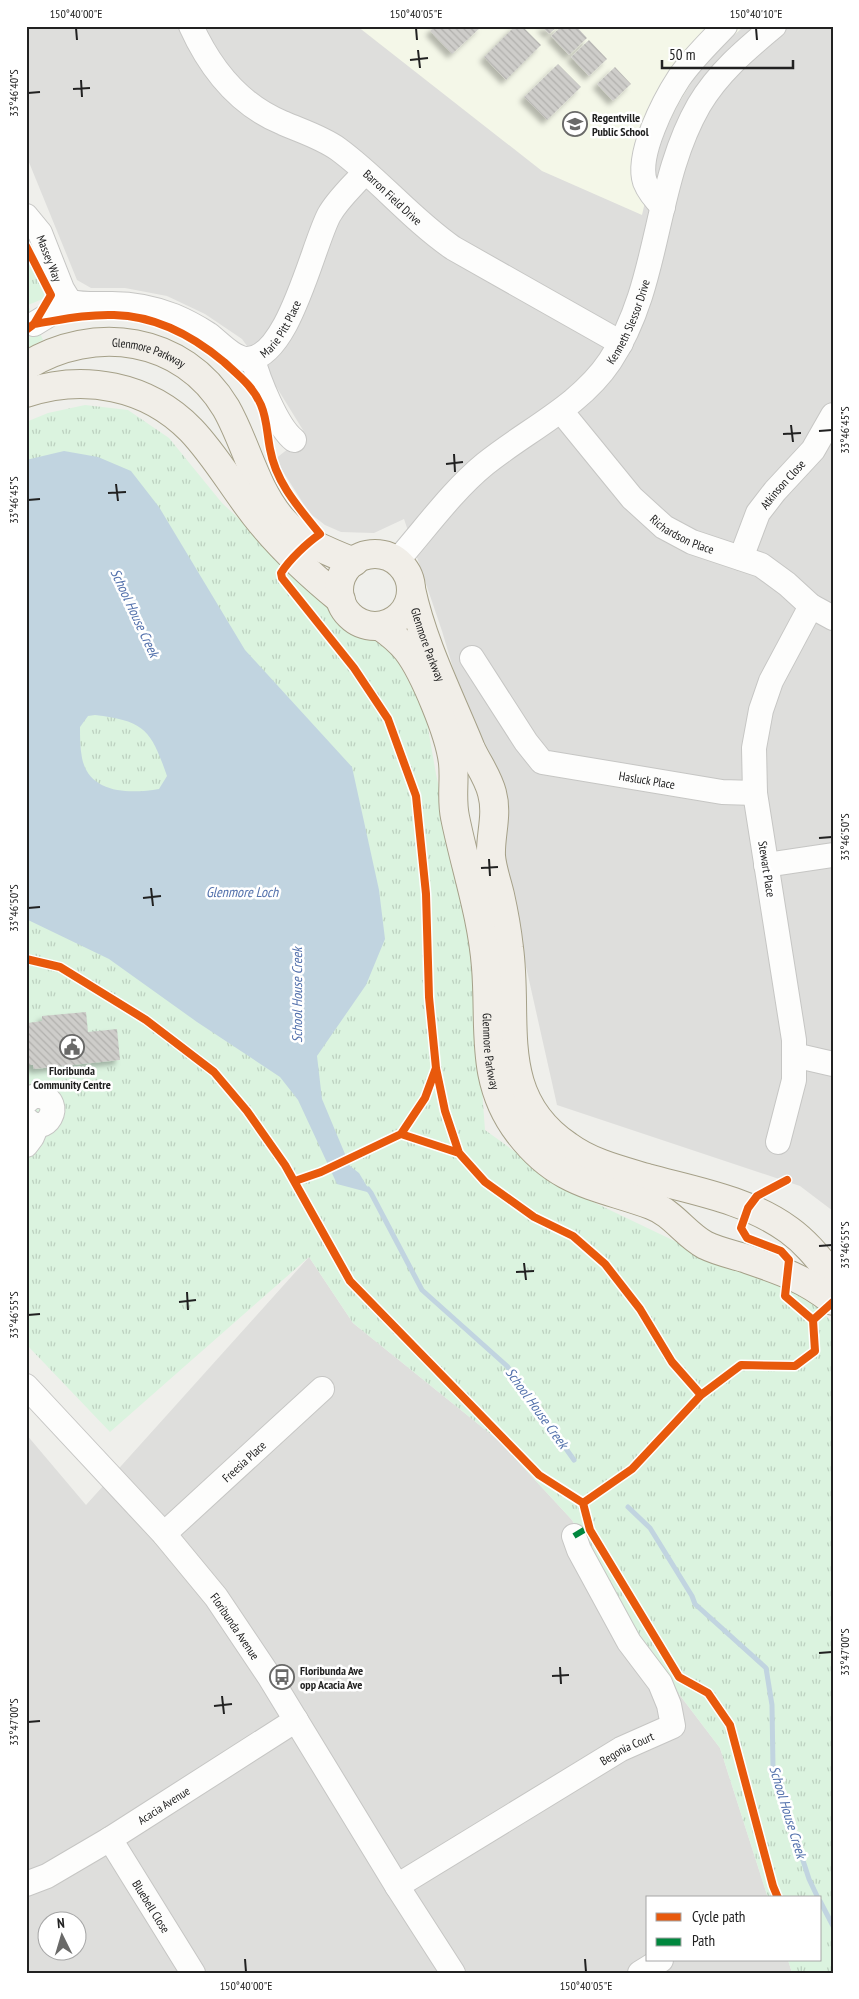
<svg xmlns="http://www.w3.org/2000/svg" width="859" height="1999" font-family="'PT Sans Narrow',sans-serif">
<defs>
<pattern id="park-tufts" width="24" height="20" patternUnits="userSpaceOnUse" patternTransform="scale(1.25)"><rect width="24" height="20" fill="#dbf3df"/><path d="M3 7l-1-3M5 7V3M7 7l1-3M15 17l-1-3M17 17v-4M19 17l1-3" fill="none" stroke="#bcd0bf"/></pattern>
<pattern id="building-back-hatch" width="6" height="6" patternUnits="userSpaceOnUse" patternTransform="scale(1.25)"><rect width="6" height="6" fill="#cecdca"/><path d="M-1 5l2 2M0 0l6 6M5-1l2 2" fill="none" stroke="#b1b0ad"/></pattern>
<filter id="shadow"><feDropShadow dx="-4.5" dy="4.5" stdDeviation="2.5" flood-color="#0004"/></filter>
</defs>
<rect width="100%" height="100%" fill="#efefeb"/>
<path fill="#dededc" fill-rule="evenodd" d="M 26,26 L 833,26 L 833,1211 L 800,1186 L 557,1105 L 477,748 L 442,631 L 404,519 L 374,533 L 341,532 L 325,525 L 312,515 L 303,503 L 275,459 L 306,435 L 274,383 L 242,339 L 205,314 L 167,296 L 125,288 L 91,288 L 77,280 L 26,155 Z
M 309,1257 L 353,1323 L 498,1440 L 572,1520 L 634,1635 L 720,1748 L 768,1898 L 648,1898 L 648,1960 L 788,1960 L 792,1973 L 26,1973 L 26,1434 L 86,1505 ZM 48,1922 L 78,1922 L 78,1952 L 48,1952 Z"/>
<path fill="#f4f7e8" d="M 357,26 L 744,26 L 711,57 L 694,78 L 678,105 L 665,131 L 655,158 L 642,215 L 542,171 Z"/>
<path fill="url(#park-tufts)" d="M 26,231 L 51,285 L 45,298 L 28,305 L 43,340 L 26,349 Z
M 85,405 L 128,410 L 169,438 L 222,503 L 288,565 L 358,636 L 387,642 L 425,711 L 436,774 L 470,928 L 485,1130 L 568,1190 L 708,1257 L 799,1288 L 833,1323 L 833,1973 L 792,1973 L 788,1960 L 820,1960 L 820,1898 L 768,1898 L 720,1748 L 634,1635 L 572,1520 L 498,1440 L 353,1323 L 309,1257 L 110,1432 L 26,1344 L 26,422 L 48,413 Z"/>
<path fill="#c1d4e0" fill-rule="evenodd" d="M 64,451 L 98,457 L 131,471 L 159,507 L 245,650 L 352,767 L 379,890 L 385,939 L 366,985 L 317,1056 L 322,1099 L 350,1166 L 359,1173 L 371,1193 L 337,1184 L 298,1100 L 280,1077 L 197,1022 L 109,959 L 26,919 L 26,460 ZM 95,715 C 145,721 151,730 167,776 L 159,789 C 130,794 89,794 82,758 C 80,748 80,737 80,727 L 88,716 Z"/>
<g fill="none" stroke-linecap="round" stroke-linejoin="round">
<path stroke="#c1d4e0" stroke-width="5" d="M 368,1189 L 371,1193 L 422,1290 L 507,1366 L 574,1460
M 628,1507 L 650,1528 L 692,1596 L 695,1604 L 766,1668 L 772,1705 L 773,1768 L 809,1879 L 818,1898
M 820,1901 L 833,1926"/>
</g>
<path fill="url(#building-back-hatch)" filter="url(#shadow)" d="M 435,26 L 482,26 L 452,54 L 430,31 Z
M 515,26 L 522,26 L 541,45 L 506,80 L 484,57 Z
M 541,26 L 558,26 L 549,34 Z
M 562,26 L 576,26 L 587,38 L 569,55 L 551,36 Z
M 589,40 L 607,59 L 589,76 L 571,57 Z
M 558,64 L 581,87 L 547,120 L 524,97 Z
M 615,67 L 631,84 L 613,101 L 597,84 Z
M 86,1012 L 88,1032 L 117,1029 L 120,1060 L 34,1069 L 33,1065 L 26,1065 L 26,1033 L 29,1033 L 28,1023 L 42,1021 L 42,1016 Z"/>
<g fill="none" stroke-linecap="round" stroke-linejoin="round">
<defs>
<g id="minor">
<path id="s1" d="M 191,26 C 210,68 239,105 283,123 C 301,131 321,137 338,149 C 379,179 411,219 453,248 L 621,343"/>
<path d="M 663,207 C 656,200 649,192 645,182 C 636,155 664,101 679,78 C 692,59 709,43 725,26"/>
<path id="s2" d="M 26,216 L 40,233 L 62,289 L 70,302"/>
<path id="s3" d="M 70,302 C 84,305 97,304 112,304 C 133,304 154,308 174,316 C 186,321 197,327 208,334 C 219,342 231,357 245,359 C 288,362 312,247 329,215 C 338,199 353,186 365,172"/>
<path d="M 34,324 L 70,302"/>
<path d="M 253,359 C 258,379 277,427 294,440"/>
<path id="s4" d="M 561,411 L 632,498 L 664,527 L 692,542 L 761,565 L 787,584 L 811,606 L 833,618"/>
<path id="s5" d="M 741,558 L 758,513 L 775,491 L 813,450 L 833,415"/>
<path id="s6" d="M 396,562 C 425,529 452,491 485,464 C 527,430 580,406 610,361 C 661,284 653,185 699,105 C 718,73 745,50 774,26"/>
<path id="s7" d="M 472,658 L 526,742 L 542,762 L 722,792 L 755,793"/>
<path d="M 766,865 L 833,855"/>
<path d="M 794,1055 L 833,1064"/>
<path d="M 26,1102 C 30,1098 34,1095 40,1096 C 66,1101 46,1140 26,1119"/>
<path d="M 778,1142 L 794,1080 L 794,1040 L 755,793 L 754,748 L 761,710 L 771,681 L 811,606"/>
<path d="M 26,1145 L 32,1137 L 37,1125"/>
<path id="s8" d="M 26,1386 L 164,1534 L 216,1597 L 269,1676 L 397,1886 L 453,1973"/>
<path id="s9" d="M 164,1534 L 322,1389"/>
<path id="s10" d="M 110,1839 L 193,1973"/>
<path id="s11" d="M 26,1884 L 47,1876 L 110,1839 L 296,1720"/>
<path id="s12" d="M 397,1886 L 621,1749 L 673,1726 L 669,1705 L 660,1683 L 629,1642 L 579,1550 L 574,1536"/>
<path d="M 640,1973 L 661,1960"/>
</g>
<g id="major">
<path id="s13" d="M 26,366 C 94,324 183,336 226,408 C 246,443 254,485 280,517 C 300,541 326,551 354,562"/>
<path d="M 26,393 C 84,374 147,385 191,430 C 215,455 233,487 255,515 C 280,547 309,574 341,600"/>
<circle cx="375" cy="590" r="36"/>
<path id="s14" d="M 411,589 C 423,645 450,697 471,749 C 478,764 488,777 492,793 C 498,815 490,835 491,856 C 492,869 497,882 500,895 C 504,913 507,930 509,948 C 519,1022 494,1096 568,1146 C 591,1163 620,1170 647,1178 C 695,1191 748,1200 789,1230 C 807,1243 819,1259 833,1276"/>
<path id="s15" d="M 380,626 C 390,633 399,640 407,650 C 424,672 450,735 453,763 C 455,781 451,798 455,817 C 465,867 482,915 486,967 C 491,1027 479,1081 519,1133 C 558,1184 595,1185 651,1205 C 673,1213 685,1234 705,1245 C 717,1251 731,1254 744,1258 C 779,1270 804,1278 833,1301"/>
</g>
</defs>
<use href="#minor" stroke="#c6c6c4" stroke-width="26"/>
<use href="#major" stroke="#a5a088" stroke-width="30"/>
<use href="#minor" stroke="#fdfdfc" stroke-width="24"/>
<use href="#major" stroke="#f1eee8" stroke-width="28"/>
<path stroke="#00873e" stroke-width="6" stroke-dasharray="12 6" stroke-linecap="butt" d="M 574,1536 L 589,1527"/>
<defs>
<path id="cycleway" d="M 26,246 L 51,295 L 34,324 L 26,330
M 34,324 C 60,320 87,314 114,315 C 156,316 193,336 224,362 C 238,375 253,386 261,405 C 267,419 267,434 270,449 C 276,483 299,508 320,534 C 307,543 289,560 281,573 L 282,578 L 354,668 L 388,719 L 416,796 L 426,894 L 429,997 L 436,1068 L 445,1111 L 459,1153 L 485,1182 L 534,1217 L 573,1236 L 605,1264 L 640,1309 L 672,1362 L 701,1395
M 26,959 L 60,967 L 146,1020 L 214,1072 L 247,1111 L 285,1165 L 350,1281 L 539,1475 L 583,1503 L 590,1530 L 679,1677 L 708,1693 L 730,1725 L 773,1886 L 778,1898
M 401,1134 L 425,1098 L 436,1068
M 787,1180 L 757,1196 L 748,1208 L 741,1228 L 747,1238 L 781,1251 L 789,1260 L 785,1296 L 813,1320
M 295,1181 L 321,1172 L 401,1134 L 459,1153
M 583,1503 L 632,1469 L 701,1395 L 741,1365 L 795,1366 L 815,1351 L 813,1320 L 833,1302"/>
</defs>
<use href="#cycleway" stroke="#fff" stroke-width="11"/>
<use href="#cycleway" stroke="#e8590c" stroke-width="8"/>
</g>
<path fill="none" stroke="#212121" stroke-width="2" d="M 76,28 L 77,40M 416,28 L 417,40M 756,28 L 757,40M 418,50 L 420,68M 410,60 L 428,58M 81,80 L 82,97M 73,89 L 90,88M 28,93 L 40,92M 791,425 L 793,442M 819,431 L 832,430M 783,434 L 801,433M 454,454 L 455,472M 446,464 L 463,462M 116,484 L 118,501M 108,493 L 126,492M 28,500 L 40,499M 819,838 L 832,837M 489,859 L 490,876M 481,868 L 498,867M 151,888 L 153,906M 143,898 L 161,896M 28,908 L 40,907M 819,1246 L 832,1245M 524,1263 L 526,1280M 516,1272 L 534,1271M 187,1292 L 188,1310M 179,1302 L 196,1300M 28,1315 L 40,1314M 819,1653 L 832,1652M 560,1667 L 561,1684M 552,1676 L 569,1675M 222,1696 L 224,1714M 214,1706 L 232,1704M 28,1722 L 40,1721M 245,1959 L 246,1972M 585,1959 L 586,1972"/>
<defs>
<symbol id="school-ring" viewBox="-11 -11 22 22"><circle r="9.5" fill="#fff" stroke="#696968" stroke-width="1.5"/><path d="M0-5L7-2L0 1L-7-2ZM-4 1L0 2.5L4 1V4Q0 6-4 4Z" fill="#696968"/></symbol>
<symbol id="civic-ring" viewBox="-11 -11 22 22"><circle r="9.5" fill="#fff" stroke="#696968" stroke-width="1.5"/><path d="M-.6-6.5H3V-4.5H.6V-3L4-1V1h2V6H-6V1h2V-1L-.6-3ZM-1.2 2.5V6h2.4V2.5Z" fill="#696968"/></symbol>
<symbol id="bus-ring" viewBox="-11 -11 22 22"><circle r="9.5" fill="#fff" stroke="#696968" stroke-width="1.5"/><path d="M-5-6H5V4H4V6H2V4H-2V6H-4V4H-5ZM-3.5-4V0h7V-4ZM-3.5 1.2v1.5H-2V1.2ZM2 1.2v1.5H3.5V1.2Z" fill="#696968"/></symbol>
</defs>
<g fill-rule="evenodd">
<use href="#school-ring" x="561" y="110" width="28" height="28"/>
<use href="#civic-ring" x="58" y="1033" width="28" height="28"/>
<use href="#bus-ring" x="268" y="1663" width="28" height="28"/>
</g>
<g text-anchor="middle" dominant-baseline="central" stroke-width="5" stroke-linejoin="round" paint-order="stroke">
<g font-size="12" font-weight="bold" fill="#212121" stroke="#fff" text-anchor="start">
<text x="592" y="117">Regentville<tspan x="592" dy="14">Public School</tspan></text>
<text x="72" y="1070" text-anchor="middle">Floribunda<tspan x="72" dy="14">Community Centre</tspan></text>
<text x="300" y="1670">Floribunda Ave<tspan x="300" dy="14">opp Acacia Ave</tspan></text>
</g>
<g font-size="12" fill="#212121" stroke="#fff">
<text stroke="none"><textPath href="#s1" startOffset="271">Barron Field Drive</textPath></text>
<text stroke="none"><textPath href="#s2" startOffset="49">Massey Way</textPath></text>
<text stroke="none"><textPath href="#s6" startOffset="339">Kenneth Slessor Drive</textPath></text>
<text stroke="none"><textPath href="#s3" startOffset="239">Marie Pitt Place</textPath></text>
<text stroke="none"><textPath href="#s13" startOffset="129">Glenmore Parkway</textPath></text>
<text stroke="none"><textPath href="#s5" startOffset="86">Atkinson Close</textPath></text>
<text stroke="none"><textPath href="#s4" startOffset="175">Richardson Place</textPath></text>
<text stroke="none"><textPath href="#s14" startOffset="58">Glenmore Parkway</textPath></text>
<text stroke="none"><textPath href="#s7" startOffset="232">Hasluck Place</textPath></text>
<text transform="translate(767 869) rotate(81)">Stewart Place</text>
<text stroke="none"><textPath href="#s15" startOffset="451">Glenmore Parkway</textPath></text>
<text stroke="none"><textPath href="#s9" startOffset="108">Freesia Place</textPath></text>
<text stroke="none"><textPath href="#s8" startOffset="319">Floribunda Avenue</textPath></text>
<text stroke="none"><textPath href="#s12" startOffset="268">Begonia Court</textPath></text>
<text stroke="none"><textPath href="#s11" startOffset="159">Acacia Avenue</textPath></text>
<text stroke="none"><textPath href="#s10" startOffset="79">Bluebell Close</textPath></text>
</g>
<g font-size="14" font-style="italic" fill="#5371ac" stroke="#fff">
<text transform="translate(135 613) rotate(65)">School House Creek</text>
<text x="242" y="892">Glenmore Loch</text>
<text transform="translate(297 995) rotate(-90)">School House Creek</text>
<text transform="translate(537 1408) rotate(54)">School House Creek</text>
<text transform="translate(788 1812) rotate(73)">School House Creek</text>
</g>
</g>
<rect width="859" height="1999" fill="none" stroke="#ffffff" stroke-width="55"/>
<rect x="646" y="1896" width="175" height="65" fill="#ffffff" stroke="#a6a6a6"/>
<rect x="656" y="1913" width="25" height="8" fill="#e8590c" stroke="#a6a6a6"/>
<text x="692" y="1922" font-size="15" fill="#212121">Cycle path</text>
<rect x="656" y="1938" width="25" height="8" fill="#00873e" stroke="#a6a6a6"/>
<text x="692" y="1946" font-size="15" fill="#212121">Path</text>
<g transform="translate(62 1936) rotate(355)"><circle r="24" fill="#ffffff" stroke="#a6a6a6"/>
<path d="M0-4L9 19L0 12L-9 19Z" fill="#696968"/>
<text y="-8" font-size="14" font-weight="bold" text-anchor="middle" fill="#212121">N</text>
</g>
<path d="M662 60v8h131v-8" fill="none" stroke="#212121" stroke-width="2.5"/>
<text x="669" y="60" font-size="15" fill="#212121" stroke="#ffffff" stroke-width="4" paint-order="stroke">50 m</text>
<rect x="28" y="28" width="804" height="1944" fill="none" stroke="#212121" stroke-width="2"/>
<g font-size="12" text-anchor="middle" fill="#212121">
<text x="76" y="18">150°40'00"E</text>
<text x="416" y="18">150°40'05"E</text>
<text x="756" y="18">150°40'10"E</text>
<text transform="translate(14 93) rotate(-90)" y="4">33°46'40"S</text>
<text transform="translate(845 430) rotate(-90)" y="4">33°46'45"S</text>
<text transform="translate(14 500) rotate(-90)" y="4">33°46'45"S</text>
<text transform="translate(845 837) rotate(-90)" y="4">33°46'50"S</text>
<text transform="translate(14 908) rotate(-90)" y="4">33°46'50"S</text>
<text transform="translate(845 1245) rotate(-90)" y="4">33°46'55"S</text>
<text transform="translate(14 1315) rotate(-90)" y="4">33°46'55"S</text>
<text transform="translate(845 1652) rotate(-90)" y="4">33°47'00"S</text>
<text transform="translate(14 1722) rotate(-90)" y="4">33°47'00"S</text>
<text x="246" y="1990">150°40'00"E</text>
<text x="586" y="1990">150°40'05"E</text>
</g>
</svg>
